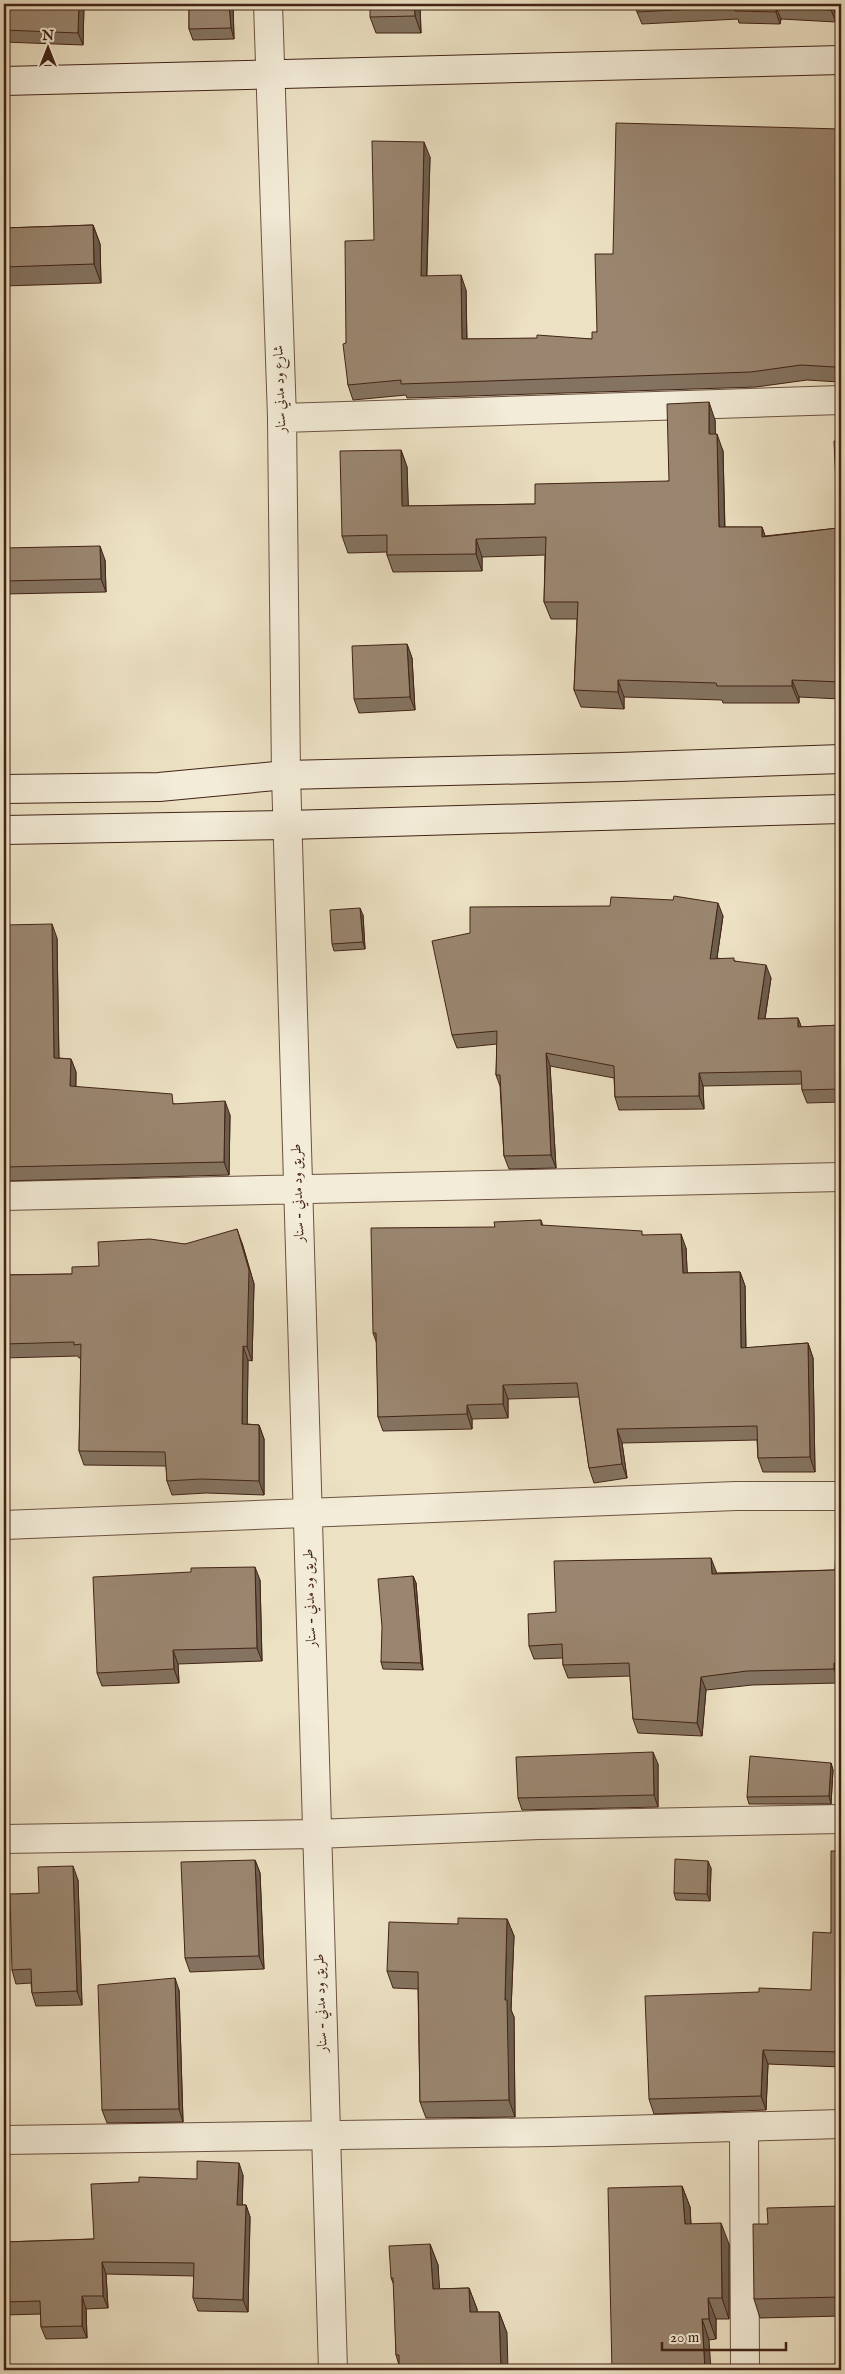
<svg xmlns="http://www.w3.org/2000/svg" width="845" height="2374" font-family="'IM FELL English',Amiri,serif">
<rect width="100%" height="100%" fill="#ece1c3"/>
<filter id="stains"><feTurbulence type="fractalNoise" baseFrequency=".004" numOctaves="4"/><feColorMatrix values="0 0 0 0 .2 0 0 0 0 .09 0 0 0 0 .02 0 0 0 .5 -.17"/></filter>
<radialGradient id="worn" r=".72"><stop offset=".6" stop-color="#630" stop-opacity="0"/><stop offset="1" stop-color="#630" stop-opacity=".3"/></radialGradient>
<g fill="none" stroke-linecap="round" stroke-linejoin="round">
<defs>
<path id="street" d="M 268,4 L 282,418 L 286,775 L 333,2370
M 282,418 L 841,400
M 4,1196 L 841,1177
M 4,1525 L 736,1496 L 841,1496
M 4,1839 L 316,1834 L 539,1825 L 841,1819
M 744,2128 L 745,2370
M 4,2140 L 551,2132 L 841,2124"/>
<path id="secondary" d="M 4,81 L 841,60
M 4,789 L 159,787 L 286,775 L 619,767 L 841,759
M 4,830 L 288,825 L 841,809"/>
</defs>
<use href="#street" stroke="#6c5241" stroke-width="30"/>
<use href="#secondary" stroke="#422316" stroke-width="30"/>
<use href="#street" stroke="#f3ecd8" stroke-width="28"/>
<use href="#secondary" stroke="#f3ecd8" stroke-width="28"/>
</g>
<path fill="#847360" stroke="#422316" d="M 4,4 L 84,4 L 83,45 L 4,42 Z
M 189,4 L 233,4 L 234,39 L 193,40 L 189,29 Z
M 420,4 L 421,33 L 376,33 L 370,17 Z
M 637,4 L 841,4 L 841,17 L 836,16 L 836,22 L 781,19 L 780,24 L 739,23 L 738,19 L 642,24 L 637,12 Z
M 841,129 L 841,385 L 840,384 L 839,382 L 807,380 L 756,387 L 407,398 L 406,395 L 353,400 L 348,385 L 346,343 L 374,240 L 430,157 L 427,276 L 466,290 L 467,339 L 592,339 L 597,332 L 613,254 Z
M 93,225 L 100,244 L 101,283 L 4,286 L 4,228 Z
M 715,420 L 715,434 L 723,451 L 725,527 L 762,527 L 765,536 L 838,528 L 841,441 L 841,699 L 799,697 L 799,703 L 723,703 L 722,700 L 624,697 L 624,709 L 581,707 L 574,690 L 577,619 L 551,619 L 544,602 L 545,555 L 482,557 L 482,571 L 393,572 L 387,555 L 387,552 L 348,553 L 342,536 L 401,450 L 407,467 L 408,506 L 535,504 L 669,481 Z
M 4,548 L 105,560 L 106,592 L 4,594 Z
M 407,644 L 412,658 L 415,710 L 359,713 L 354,699 Z
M 363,915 L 365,949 L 334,951 L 332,944 Z
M 723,916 L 717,958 L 735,961 L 771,978 L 765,1019 L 798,1018 L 801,1027 L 841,1025 L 841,1102 L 807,1103 L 802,1090 L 802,1084 L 703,1086 L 704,1109 L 619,1110 L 615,1097 L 614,1078 L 550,1066 L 556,1168 L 509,1169 L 504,1156 L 500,1086 L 496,1075 L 497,1044 L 457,1048 L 452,1035 Z
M 4,925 L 57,938 L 59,1058 L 71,1059 L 76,1072 L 76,1087 L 175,1104 L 230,1115 L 229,1175 L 4,1181 Z
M 541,1220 L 543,1226 L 643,1235 L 686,1248 L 687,1273 L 740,1272 L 745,1286 L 746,1348 L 808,1343 L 813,1358 L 815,1472 L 763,1472 L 758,1458 L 757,1440 L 622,1443 L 627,1478 L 594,1483 L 589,1468 L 579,1397 L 508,1399 L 508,1418 L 472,1419 L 472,1429 L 383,1431 L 378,1417 L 377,1344 L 373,1333 L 495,1227 Z
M 242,1243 L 254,1284 L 252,1361 L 248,1360 L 247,1424 L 259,1425 L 264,1439 L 264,1495 L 206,1493 L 172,1495 L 167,1481 L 166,1466 L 84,1465 L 79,1451 L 81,1358 L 79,1358 L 78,1356 L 4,1358 L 4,1275 L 72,1274 L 99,1266 L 185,1244 Z
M 841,1545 L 841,1677 L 839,1677 L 839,1683 L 752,1685 L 706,1690 L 702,1736 L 638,1733 L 633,1719 L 630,1676 L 568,1678 L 563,1665 L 563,1658 L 534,1659 L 529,1646 L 556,1612 L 716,1571 L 716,1573 L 835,1570 Z
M 413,1576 L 416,1583 L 423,1670 L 383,1669 L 381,1662 Z
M 260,1580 L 262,1661 L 178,1664 L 179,1683 L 102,1686 L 97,1673 Z
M 831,1763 L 833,1770 L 831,1804 L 749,1804 L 747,1797 Z
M 658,1764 L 658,1807 L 522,1810 L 518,1798 Z
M 841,1851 L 841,2067 L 768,2064 L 766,2110 L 654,2114 L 649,2099 L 811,1990 L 831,1933 Z
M 255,1860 L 260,1873 L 264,1969 L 190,1972 L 185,1958 Z
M 711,1868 L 710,1901 L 676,1900 L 674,1893 Z
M 78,1880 L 82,2005 L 36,2006 L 32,1993 L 31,1983 L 16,1984 L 12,1970 L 39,1893 Z
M 507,1919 L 514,1936 L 511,2010 L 514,2017 L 515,2117 L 426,2118 L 420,2102 L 418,1989 L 393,1988 L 387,1971 L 458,1924 Z
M 179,1990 L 183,2122 L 107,2123 L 102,2110 Z
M 243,2175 L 242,2205 L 246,2205 L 250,2217 L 248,2312 L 198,2311 L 193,2298 L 194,2276 L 106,2274 L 108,2308 L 86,2309 L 87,2338 L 46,2339 L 41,2327 L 41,2314 L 4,2315 L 4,2242 L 94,2239 L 197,2179 Z
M 682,2186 L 690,2207 L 691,2224 L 729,2244 L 729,2319 L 716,2319 L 716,2339 L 709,2340 L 612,2370 Z
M 841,2206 L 841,2316 L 760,2318 L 754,2299 L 768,2224 Z
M 430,2244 L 438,2265 L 439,2289 L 469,2288 L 477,2309 L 477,2312 L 499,2312 L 507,2333 L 399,2365 L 396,2355 L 394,2285 L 391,2278 Z"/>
<path fill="#6c5e4e" stroke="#422316" d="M 79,4 L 84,4 L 83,45 L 78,33 Z
M 229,4 L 233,4 L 234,39 L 231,28 Z
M 414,4 L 420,4 L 421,33 L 415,16 Z
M 832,4 L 836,16 L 836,22 L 831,10 Z
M 776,7 L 781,19 L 780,24 L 776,12 Z
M 424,142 L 430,157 L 426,291 L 421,276 Z
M 93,225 L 100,244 L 101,283 L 94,264 Z
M 461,275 L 466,290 L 467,354 L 462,339 Z
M 709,402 L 715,420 L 716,451 L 709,434 Z
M 717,434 L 723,451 L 725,545 L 719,527 Z
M 401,450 L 407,467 L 409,523 L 402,506 Z
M 762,527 L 768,544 L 762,537 Z
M 476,539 L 482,557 L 482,571 L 476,554 Z
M 100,546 L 105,560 L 106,592 L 101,579 Z
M 407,644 L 412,658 L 415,710 L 410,697 Z
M 618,680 L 624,697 L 624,709 L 618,692 Z
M 792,680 L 799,697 L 799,703 L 792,686 Z
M 718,903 L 723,916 L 715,971 L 710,959 Z
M 360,908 L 363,915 L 365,949 L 363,942 Z
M 52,924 L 57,938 L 59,1072 L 54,1058 Z
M 766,965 L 771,978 L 763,1031 L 758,1019 Z
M 798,1018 L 803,1031 L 798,1027 Z
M 546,1053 L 550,1066 L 556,1168 L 551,1155 Z
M 71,1059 L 76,1072 L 75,1100 L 70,1086 Z
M 699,1073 L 703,1086 L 704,1109 L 699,1096 Z
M 225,1101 L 230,1115 L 229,1175 L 224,1162 Z
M 237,1229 L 242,1243 L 254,1284 L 252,1361 L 247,1347 Z
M 681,1234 L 686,1248 L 688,1288 L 683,1273 Z
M 740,1272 L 745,1286 L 746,1363 L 741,1348 Z
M 808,1343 L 813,1358 L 815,1472 L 810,1457 Z
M 243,1346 L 248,1360 L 247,1438 L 242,1424 Z
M 503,1385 L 508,1399 L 508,1418 L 503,1404 Z
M 467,1405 L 472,1419 L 472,1429 L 467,1414 Z
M 259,1425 L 264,1439 L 264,1495 L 259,1481 Z
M 617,1429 L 622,1443 L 627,1478 L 622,1464 Z
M 711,1558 L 716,1571 L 717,1587 L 712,1574 Z
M 255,1567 L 260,1580 L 262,1661 L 257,1648 Z
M 413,1576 L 416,1583 L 423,1670 L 421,1663 Z
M 173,1650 L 178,1664 L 179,1683 L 174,1669 Z
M 834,1663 L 839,1677 L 839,1683 L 834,1669 Z
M 701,1677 L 706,1690 L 702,1736 L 697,1723 Z
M 653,1752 L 658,1764 L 658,1807 L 654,1795 Z
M 831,1763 L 833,1770 L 831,1804 L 829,1796 Z
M 255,1860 L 260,1873 L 264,1969 L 259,1956 Z
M 708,1861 L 711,1868 L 710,1901 L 707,1894 Z
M 73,1866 L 78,1880 L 82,2005 L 77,1991 Z
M 507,1919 L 514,1936 L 511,2010 L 514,2017 L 515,2117 L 509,2100 L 505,2000 Z
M 175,1978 L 179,1990 L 183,2122 L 179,2109 Z
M 763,2050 L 768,2064 L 766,2110 L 761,2096 Z
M 239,2163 L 243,2175 L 242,2217 L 237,2205 Z
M 682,2186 L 690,2207 L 692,2245 L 685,2224 Z
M 246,2205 L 250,2217 L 248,2312 L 243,2300 Z
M 721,2223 L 729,2244 L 729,2319 L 722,2298 Z
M 430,2244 L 438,2265 L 441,2310 L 433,2289 Z
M 102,2262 L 106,2274 L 108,2308 L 103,2296 Z
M 469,2288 L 477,2309 L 478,2333 L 470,2312 Z
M 82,2296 L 86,2309 L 87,2338 L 82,2326 Z
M 708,2298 L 716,2319 L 716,2339 L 709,2319 Z
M 499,2312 L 507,2333 L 508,2370 L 501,2370 Z
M 702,2319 L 709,2340 L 711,2370 L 705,2370 Z"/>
<path fill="#9a8670" stroke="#422316" d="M 4,4 L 79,4 L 78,33 L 4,30 Z
M 189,4 L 229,4 L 231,28 L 189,29 Z
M 370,4 L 414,4 L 415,16 L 370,17 Z
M 637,4 L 841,4 L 841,5 L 832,4 L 831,10 L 776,7 L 776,12 L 735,11 L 735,7 L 637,12 Z
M 616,123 L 841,129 L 841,372 L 835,370 L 835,367 L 801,365 L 751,372 L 401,384 L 401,380 L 348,385 L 343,344 L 346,343 L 345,241 L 374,240 L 372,141 L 424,142 L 421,276 L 461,275 L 462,339 L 537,338 L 537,335 L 592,339 L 592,332 L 597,332 L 595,254 L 613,254 Z
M 93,225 L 94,264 L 4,267 L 4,228 Z
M 709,402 L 709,434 L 717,434 L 719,527 L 762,527 L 762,537 L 838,528 L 834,441 L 841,441 L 841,682 L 792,680 L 792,686 L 717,686 L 716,683 L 618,680 L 618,692 L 574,690 L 578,602 L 544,602 L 546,537 L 476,539 L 476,554 L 387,555 L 387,535 L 342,536 L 340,451 L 401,450 L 402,506 L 535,504 L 535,484 L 669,481 L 667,404 Z
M 100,546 L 101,579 L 4,581 L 4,548 Z
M 407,644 L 410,697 L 354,699 L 352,646 Z
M 674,896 L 718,903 L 710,959 L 734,958 L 734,961 L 766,965 L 758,1019 L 798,1018 L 798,1027 L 841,1025 L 841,1089 L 802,1090 L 801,1071 L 699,1073 L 699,1096 L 615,1097 L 614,1066 L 546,1053 L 551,1155 L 504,1156 L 500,1075 L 496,1075 L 497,1031 L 452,1035 L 432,941 L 470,933 L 470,907 L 610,906 L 611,897 L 673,900 Z
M 360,908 L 363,942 L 332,944 L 330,910 Z
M 52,924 L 54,1058 L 71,1059 L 70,1086 L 172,1094 L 173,1104 L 225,1101 L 224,1162 L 4,1167 L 4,925 Z
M 541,1220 L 541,1225 L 642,1231 L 642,1235 L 681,1234 L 683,1273 L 740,1272 L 741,1348 L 808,1343 L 810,1457 L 758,1458 L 757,1426 L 617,1429 L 622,1464 L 589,1468 L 577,1383 L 503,1385 L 503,1404 L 467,1405 L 467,1414 L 378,1417 L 376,1333 L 373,1333 L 371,1228 L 495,1227 L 494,1222 Z
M 237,1229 L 249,1270 L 247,1347 L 243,1346 L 242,1424 L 259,1425 L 259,1481 L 201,1479 L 167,1481 L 165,1452 L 79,1451 L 81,1344 L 74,1345 L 74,1342 L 4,1344 L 4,1275 L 72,1274 L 72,1267 L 99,1266 L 98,1242 L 150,1239 L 185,1244 Z
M 836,1545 L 841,1545 L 841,1663 L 834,1663 L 834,1669 L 747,1671 L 701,1677 L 697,1723 L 633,1719 L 629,1663 L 563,1665 L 562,1644 L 529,1646 L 528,1614 L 556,1612 L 554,1561 L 711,1558 L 712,1574 L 835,1570 Z
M 255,1567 L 257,1648 L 173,1650 L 174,1669 L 97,1673 L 93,1577 L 191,1572 L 191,1568 Z
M 413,1576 L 421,1663 L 381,1662 L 382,1627 L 378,1579 Z
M 653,1752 L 654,1795 L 518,1798 L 516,1757 Z
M 750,1756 L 831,1763 L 829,1796 L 747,1797 Z
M 831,1851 L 841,1851 L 841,2052 L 763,2050 L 761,2096 L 649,2099 L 645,1996 L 759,1992 L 759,1988 L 811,1990 L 813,1932 L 831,1933 Z
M 675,1859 L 708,1861 L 707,1894 L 674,1893 Z
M 255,1860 L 259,1956 L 185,1958 L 181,1862 Z
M 73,1866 L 77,1991 L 32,1993 L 31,1969 L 12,1970 L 10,1894 L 39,1893 L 38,1867 Z
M 458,1918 L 507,1919 L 505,2000 L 507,2000 L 509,2100 L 420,2102 L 418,1972 L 387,1971 L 389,1922 L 458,1924 Z
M 175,1978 L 179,2109 L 102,2110 L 98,1985 Z
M 197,2161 L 239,2163 L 237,2205 L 246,2205 L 243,2300 L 193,2298 L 194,2263 L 102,2262 L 103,2296 L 82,2296 L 82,2326 L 41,2327 L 40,2301 L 4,2302 L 4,2242 L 94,2239 L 91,2184 L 139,2182 L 139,2177 L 197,2179 Z
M 682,2186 L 685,2224 L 721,2223 L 722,2298 L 708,2298 L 709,2319 L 702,2319 L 705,2370 L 612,2370 L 608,2188 Z
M 841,2206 L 841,2297 L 754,2299 L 753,2224 L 768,2224 L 767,2208 Z
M 430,2244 L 433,2289 L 469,2288 L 470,2312 L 499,2312 L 501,2370 L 399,2370 L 399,2355 L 396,2355 L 393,2278 L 391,2278 L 389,2246 Z"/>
<g text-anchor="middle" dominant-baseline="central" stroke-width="4" stroke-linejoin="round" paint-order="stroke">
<g font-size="14" fill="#422316" stroke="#f3ecd8">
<text transform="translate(280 389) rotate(-92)">شارع ود مدني سنار</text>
<text transform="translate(298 1193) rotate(-92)">طريق ود مدني - سنار</text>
<text transform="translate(310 1598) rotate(-92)">طريق ود مدني - سنار</text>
<text transform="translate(321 2003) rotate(-92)">طريق ود مدني - سنار</text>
</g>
</g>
<rect width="845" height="2374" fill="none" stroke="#ece1c3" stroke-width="20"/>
<rect x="5" y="5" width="835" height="2364" fill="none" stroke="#422316" stroke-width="2.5"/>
<rect x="10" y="10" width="825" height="2354" fill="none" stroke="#422316"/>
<g transform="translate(48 48)" stroke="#f3ecd8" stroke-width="4" paint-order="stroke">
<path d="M0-4L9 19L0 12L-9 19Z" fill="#422316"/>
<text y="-8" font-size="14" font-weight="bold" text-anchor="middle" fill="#422316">N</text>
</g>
<path d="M662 2342v8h124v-8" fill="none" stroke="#422316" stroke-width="2.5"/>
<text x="670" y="2342" font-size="15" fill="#422316" stroke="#f3ecd8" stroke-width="4" paint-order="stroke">20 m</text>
<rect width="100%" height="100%" filter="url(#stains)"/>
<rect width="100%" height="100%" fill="url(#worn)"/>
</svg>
